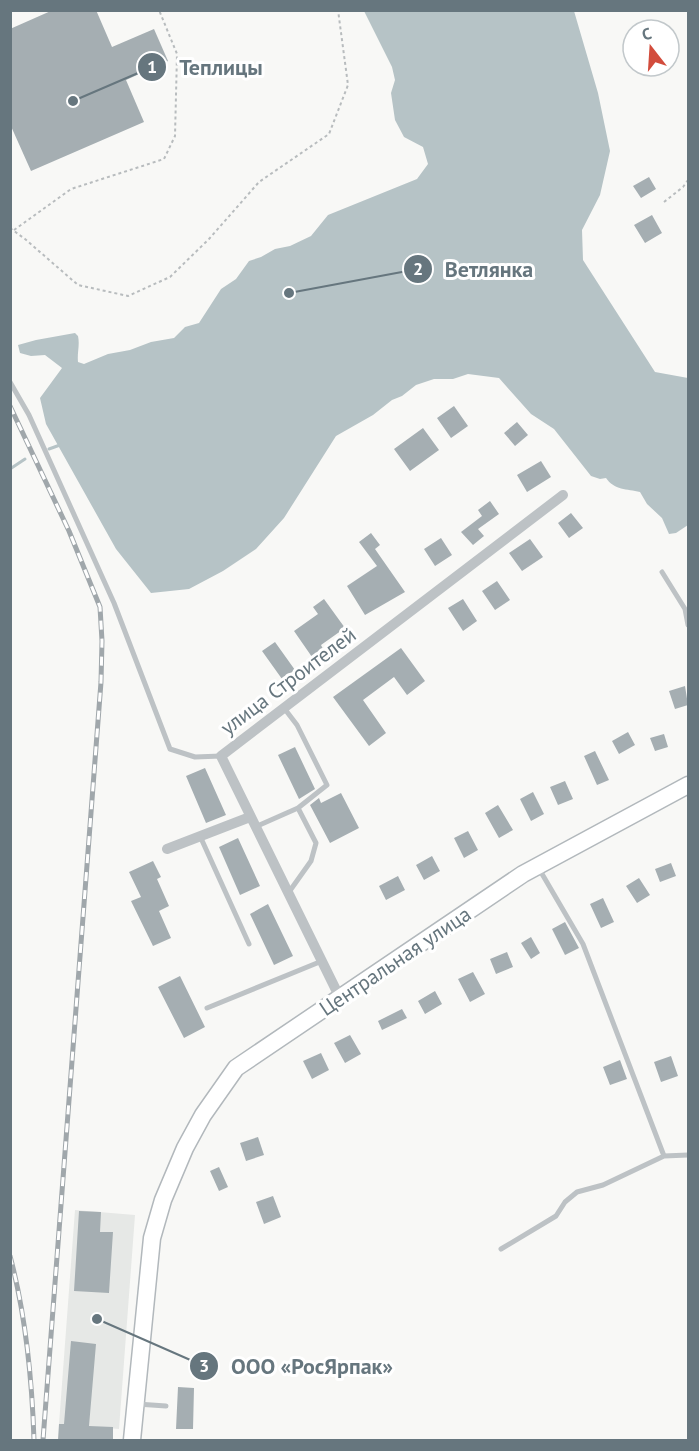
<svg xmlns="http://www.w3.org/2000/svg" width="699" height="1451" font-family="'PT Sans',sans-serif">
<rect width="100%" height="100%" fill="#f8f8f6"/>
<path fill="#e6e8e6" d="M 75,1210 L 135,1215 L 119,1429 L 59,1424 Z"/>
<path fill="#b6c3c6" d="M 364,11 L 574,11 L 598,93 L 610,151 L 600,195 L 582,230 L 583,260 L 655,372 L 688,378 L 688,525 L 676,533 L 669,534 L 662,518 L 647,504 L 640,492 C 627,489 614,490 606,478 L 600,479 L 591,476 L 554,429 L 531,414 L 499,378 L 468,374 L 453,379 L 434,379 L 416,385 L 402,396 L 392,400 L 373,415 L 336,436 L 284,518 L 256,549 L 223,571 L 189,589 L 151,593 L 116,549 L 46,424 L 40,398 L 62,368 L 45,355 L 31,356 L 20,353 L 18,345 L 36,340 L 75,333 L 78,336 C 80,345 77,353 78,362 L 84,364 L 108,354 L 130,350 L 151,342 L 174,338 L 185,327 L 199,323 L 221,289 L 236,279 L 249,261 L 261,257 L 275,249 L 290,246 L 311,236 L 328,215 L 417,179 L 428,164 L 423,147 L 404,137 L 395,120 L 391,93 L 395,80 L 392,67 Z"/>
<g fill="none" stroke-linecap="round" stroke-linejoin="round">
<path stroke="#b6c3c6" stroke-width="3" d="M 49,449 L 60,445
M 10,469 L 25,459"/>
</g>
<path fill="#a5aeb2" d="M 53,10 L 96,10 L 112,47 L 154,29 L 168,61 L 126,80 L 144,122 L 31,171 L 10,124 L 10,29 Z
M 649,177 L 656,189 L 641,198 L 633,186 Z
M 652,215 L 662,233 L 645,243 L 634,225 Z
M 454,406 L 468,426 L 451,438 L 437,418 Z
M 517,422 L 528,435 L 515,446 L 504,433 Z
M 423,428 L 439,450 L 410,471 L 394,449 Z
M 541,461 L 551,477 L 527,492 L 517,475 Z
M 490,501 L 499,514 L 478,529 L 484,536 L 473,545 L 461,532 L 482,516 L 478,510 Z
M 571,513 L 583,528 L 569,538 L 558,523 Z
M 371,533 L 380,545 L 375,549 L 405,592 L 365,615 L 347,586 L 377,566 L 359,542 Z
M 441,538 L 452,555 L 435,566 L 424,549 Z
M 530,539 L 543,557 L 522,571 L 509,553 Z
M 497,581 L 510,600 L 495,610 L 482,591 Z
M 324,599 L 345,628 L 321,645 L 323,649 L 312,657 L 294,631 L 318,614 L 313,607 Z
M 463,599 L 477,621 L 463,631 L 448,608 Z
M 275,642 L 295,670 L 282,679 L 262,651 Z
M 401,648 L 425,681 L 407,695 L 394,677 L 363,700 L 386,733 L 369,746 L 333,697 Z
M 685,686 L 688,705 L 675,709 L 669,691 Z
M 628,732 L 635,745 L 619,754 L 612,741 Z
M 664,734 L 668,747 L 655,751 L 650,738 Z
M 295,747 L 315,789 L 299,799 L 278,755 Z
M 595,751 L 609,780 L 597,785 L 584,756 Z
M 205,768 L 226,815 L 206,823 L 186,776 Z
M 565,781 L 573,799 L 558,805 L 550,787 Z
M 533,792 L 544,814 L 531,821 L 520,799 Z
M 341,793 L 359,828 L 330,843 L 310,805 L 319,798 L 321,803 Z
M 498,805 L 513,830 L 499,838 L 485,813 Z
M 468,831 L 478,850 L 464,858 L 454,838 Z
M 238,838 L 260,886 L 240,895 L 219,847 Z
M 432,856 L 440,871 L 424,880 L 416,865 Z
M 153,861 L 161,877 L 157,879 L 169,906 L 159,911 L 171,938 L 153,946 L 131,901 L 141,897 L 129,872 Z
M 671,863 L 676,876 L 660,882 L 655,869 Z
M 398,876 L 405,890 L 386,900 L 379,886 Z
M 639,878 L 650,895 L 637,903 L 626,886 Z
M 603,898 L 614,922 L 601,928 L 590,904 Z
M 268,904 L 293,956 L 274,965 L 250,914 Z
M 565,922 L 579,948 L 565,955 L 552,929 Z
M 531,937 L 540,953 L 531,959 L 521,943 Z
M 507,952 L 513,967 L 496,974 L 490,959 Z
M 473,972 L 485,994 L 470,1002 L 458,979 Z
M 180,976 L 205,1027 L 184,1038 L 158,987 Z
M 435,991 L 442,1004 L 425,1014 L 418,1001 Z
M 402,1009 L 407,1018 L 382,1030 L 378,1021 Z
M 350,1035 L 361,1054 L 345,1063 L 334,1043 Z
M 321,1053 L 329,1070 L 312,1079 L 303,1061 Z
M 671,1056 L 678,1076 L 661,1082 L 654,1062 Z
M 620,1060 L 627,1079 L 610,1085 L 603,1067 Z
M 258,1137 L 264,1155 L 246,1161 L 240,1143 Z
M 219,1167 L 228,1187 L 219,1191 L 210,1171 Z
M 273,1196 L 281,1217 L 264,1224 L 256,1202 Z
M 79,1211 L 101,1212 L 100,1232 L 113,1232 L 109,1293 L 74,1291 Z
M 71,1341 L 96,1344 L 89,1426 L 113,1427 L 113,1440 L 58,1440 L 59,1424 L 64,1424 Z
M 178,1387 L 194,1388 L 193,1429 L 176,1429 Z"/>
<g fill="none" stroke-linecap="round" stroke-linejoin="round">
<defs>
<path id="secondary" d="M 132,1440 L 152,1238 L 163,1200 L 185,1148 L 203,1115 L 236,1068 L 523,874 L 688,785"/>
</defs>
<use href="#secondary" stroke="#b2b8bc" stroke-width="19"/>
<path stroke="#b8bcbe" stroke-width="2" stroke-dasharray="3 3" stroke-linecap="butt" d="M 688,149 L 688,159
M 664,202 L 683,187 L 688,180
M 10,228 L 25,239 L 78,285 L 128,296 L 170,277 L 209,239 L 259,182 L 329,134 L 348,85 L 338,10
M 14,230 L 71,189 L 164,159 L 175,136 L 177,54 L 159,10"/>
<path stroke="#bdc2c5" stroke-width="5" d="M 10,382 L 29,415 L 114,603 L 170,749 L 195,757 L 221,756
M 662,572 L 685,609 L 688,625
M 284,708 L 297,725 L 327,785 L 298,808
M 255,827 L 298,808 L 316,843 L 311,861 L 289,892
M 200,836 L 249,944
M 207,1008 L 322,961
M 664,1156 L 688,1155
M 501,1249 L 556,1216 L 565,1202 L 577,1192 L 603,1185 L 664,1156 L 583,944 L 538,867
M 137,1404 L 166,1406"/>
<path stroke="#bdc2c5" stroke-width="10" d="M 167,849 L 250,817
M 340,998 L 221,756 L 563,495"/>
<use href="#secondary" stroke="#fff" stroke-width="16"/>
<defs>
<path id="rail" d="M 10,406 L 69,531 L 100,607 L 102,641 L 101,682 L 43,1440
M 10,1256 C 26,1316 32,1379 34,1440"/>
</defs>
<use href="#rail" stroke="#a0a7ab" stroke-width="5"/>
<use href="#rail" stroke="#fff" stroke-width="3" stroke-dasharray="9" stroke-linecap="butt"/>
</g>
<g text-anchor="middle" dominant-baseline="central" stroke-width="6" stroke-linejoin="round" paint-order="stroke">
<g font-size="21" fill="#66767e" stroke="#fff">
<text transform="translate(288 681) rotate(-37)">улица Строителей</text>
<text transform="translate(395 961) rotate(-34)">Центральная улица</text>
</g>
</g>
<path fill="none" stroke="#66767e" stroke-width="2" d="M73 101L152 67M289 293L418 269M97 1319L204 1366"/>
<g fill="#66767e" stroke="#fff" stroke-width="2">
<circle cx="73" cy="101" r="6"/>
<circle cx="289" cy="293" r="6"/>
<circle cx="97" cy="1319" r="6"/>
<circle cx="152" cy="67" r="15"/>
<circle cx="418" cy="269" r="15"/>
<circle cx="204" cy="1366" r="15"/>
</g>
<g font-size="18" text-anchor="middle" font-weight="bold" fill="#fff">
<text x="152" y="73">1</text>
<text x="418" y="275">2</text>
<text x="204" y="1372">3</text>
</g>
<g font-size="22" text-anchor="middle" font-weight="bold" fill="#66767e" stroke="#fff" stroke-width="6" stroke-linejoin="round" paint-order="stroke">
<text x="221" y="75">Теплицы</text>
<text x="489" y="277">Ветлянка</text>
<text x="312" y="1374">ООО «РосЯрпак»</text>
</g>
<rect width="699" height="1451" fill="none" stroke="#66767e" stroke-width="24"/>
<g transform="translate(651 48) rotate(343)"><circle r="28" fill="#ffffff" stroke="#c2c8cb" stroke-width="1.5"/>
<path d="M0-4.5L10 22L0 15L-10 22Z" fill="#d24c3c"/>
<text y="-9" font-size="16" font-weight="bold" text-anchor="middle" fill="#66767e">С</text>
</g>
</svg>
